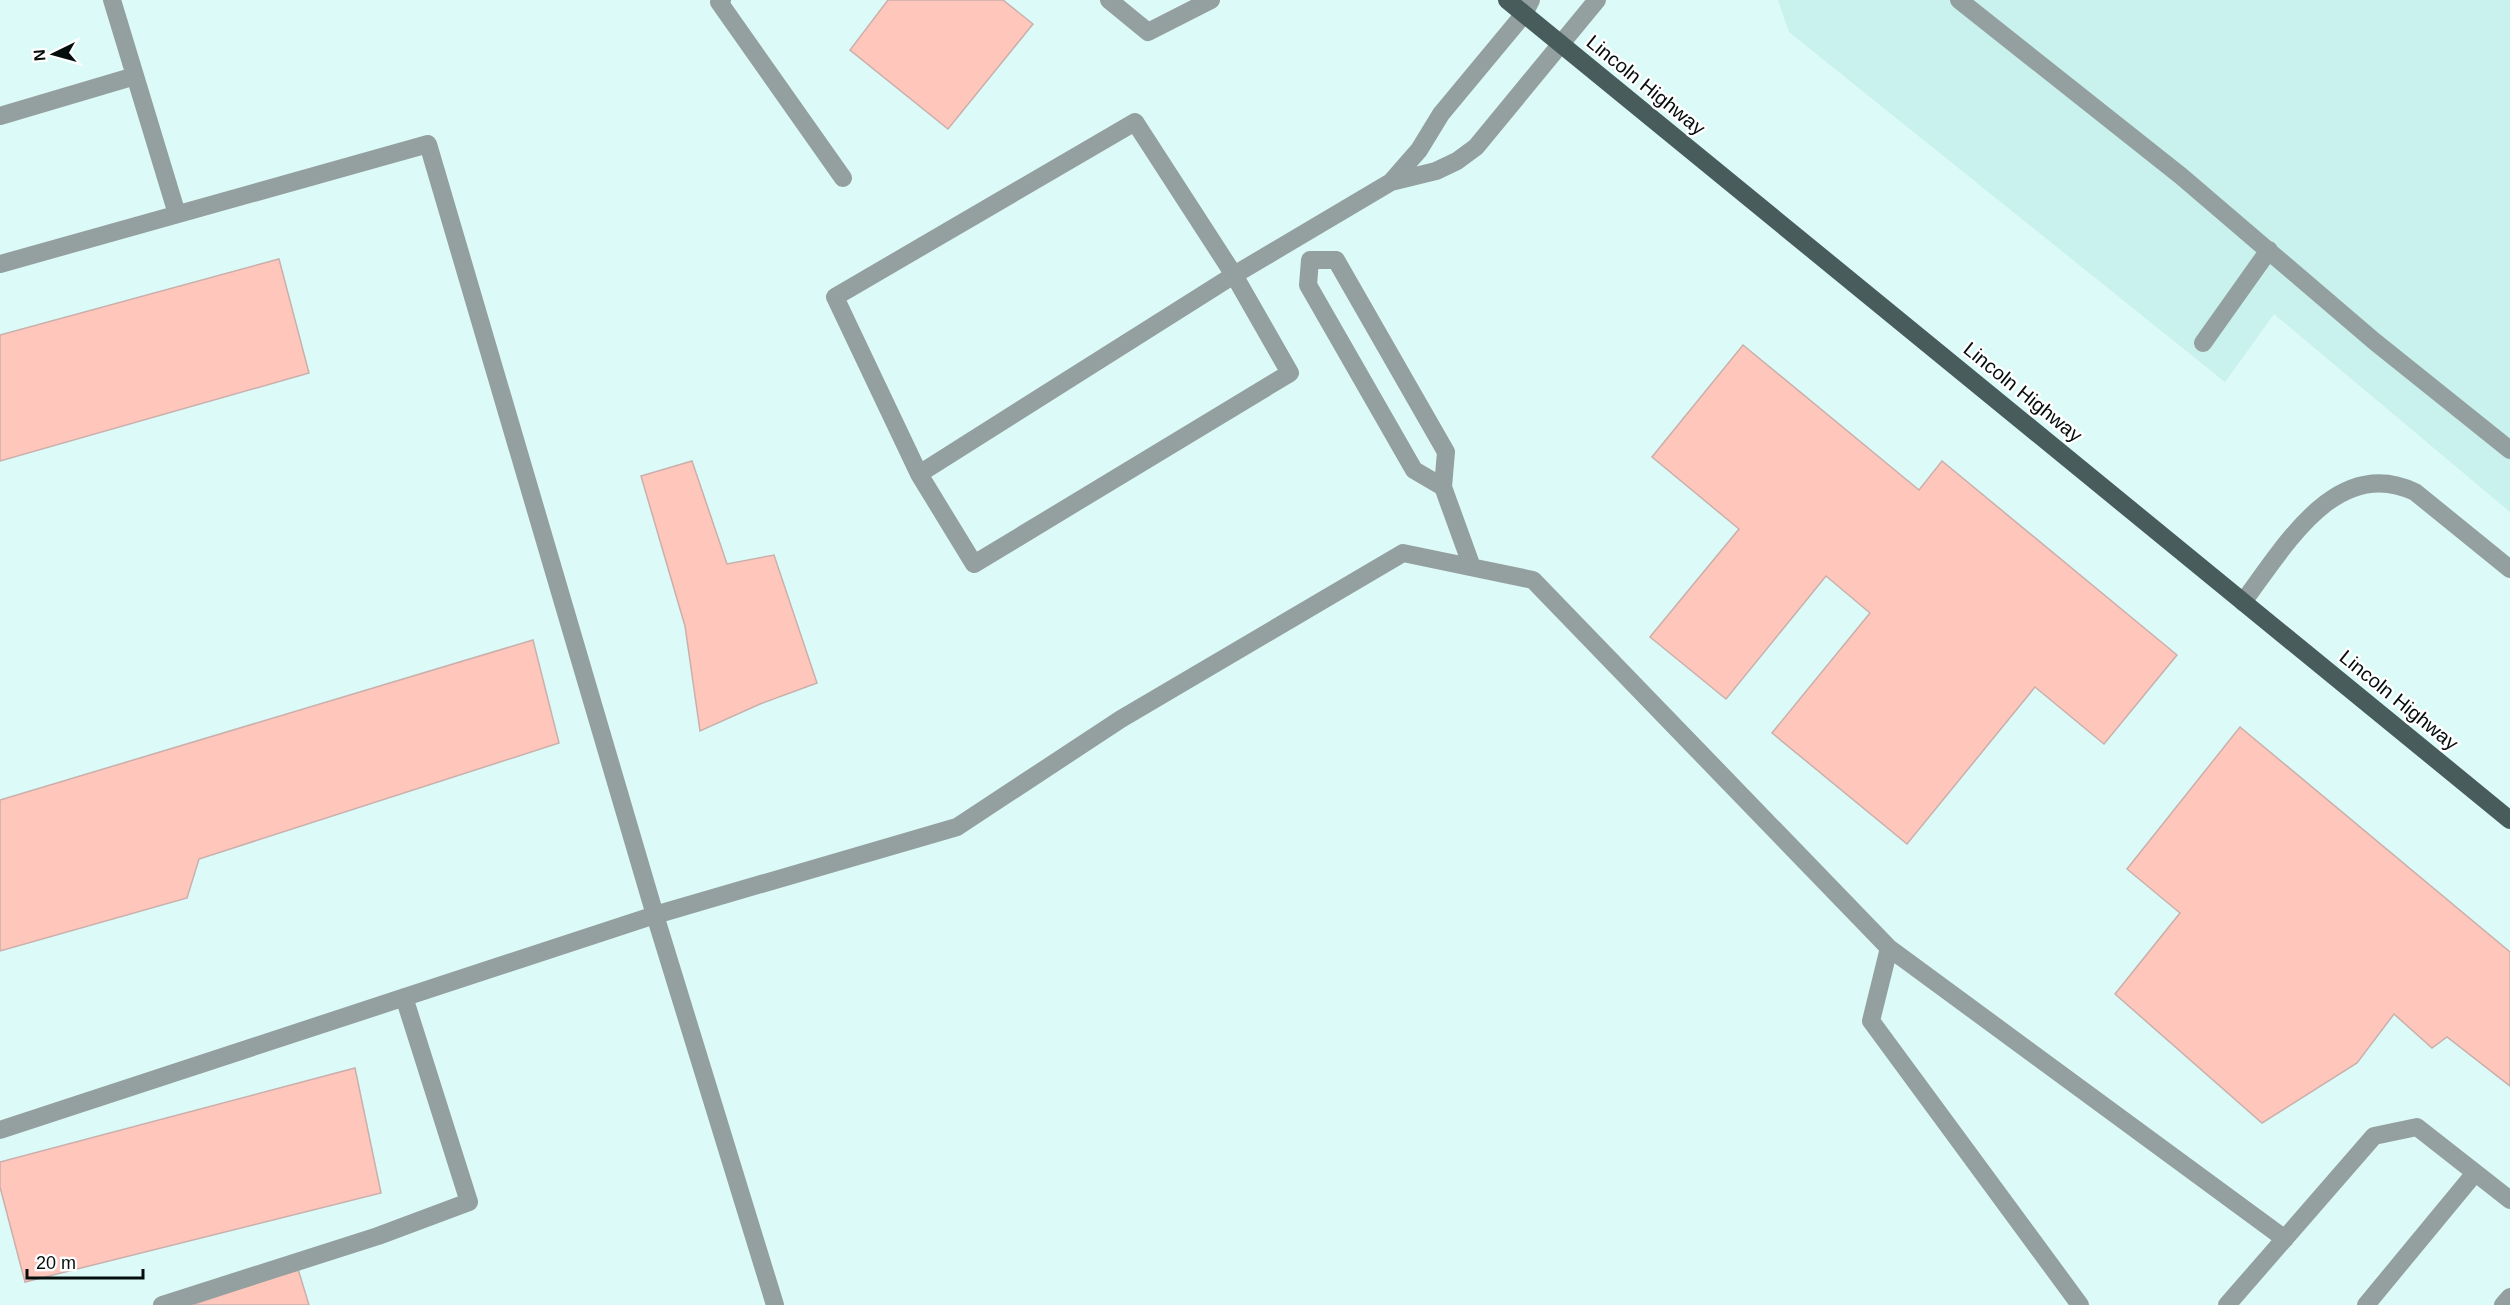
<svg xmlns="http://www.w3.org/2000/svg" width="2510" height="1305" font-family="Arial,sans-serif">
<rect width="100%" height="100%" fill="#dcfaf7"/>
<path fill="#c9f1ed" d="M 1778,0 L 2510,0 L 2510,512 L 2274,314 L 2225,382 L 1789,32 Z"/>
<path fill="#ffc6bc" stroke="#caafab" stroke-width="1.5" d="M 888,0 L 1003,0 L 1033,24 L 948,129 L 850,50 Z
M 279,259 L 309,373 L 0,461 L 0,335 Z
M 1743,345 L 1919,490 L 1942,461 L 2177,655 L 2104,744 L 2035,687 L 1907,844 L 1772,733 L 1870,613 L 1826,576 L 1726,699 L 1650,637 L 1739,529 L 1652,457 Z
M 692,461 L 727,564 L 774,555 L 817,683 L 760,704 L 700,731 L 685,626 L 641,476 Z
M 533,640 L 559,743 L 199,859 L 187,898 L 0,951 L 0,800 Z
M 2240,727 L 2510,952 L 2510,1086 L 2447,1037 L 2432,1048 L 2394,1014 L 2357,1063 L 2262,1123 L 2115,994 L 2180,913 L 2127,869 Z
M 355,1068 L 381,1193 L 25,1282 L 0,1187 L 0,1162 Z
M 298,1269 L 309,1305 L 192,1305 Z"/>
<g fill="none" stroke-linecap="round" stroke-linejoin="round">
<path stroke="#94a09f" stroke-width="18" d="M 112,0 L 177,214
M 722,0 L 719,2 L 843,178
M 1109,0 L 1148,32 L 1211,0
M 1959,0 L 2181,176 L 2374,341 L 2510,450
M 0,116 L 135,76
M 1391,182 L 1419,150 L 1441,114 L 1524,14 L 1531,0
M 0,264 L 428,144 L 655,915 L 775,1305
M 2203,343 L 2269,250
M 919,474 L 835,297 L 1135,122 L 1234,275 L 1290,373 L 974,564 L 919,474 L 1234,275 L 1391,182 L 1436,171 L 1457,161 L 1476,147 L 1597,0
M 1443,487 L 1414,470 L 1308,285 L 1310,260 L 1336,260 L 1446,452 L 1443,487 L 1472,567
M 2243,602 C 2284,548 2336,454 2415,492 L 2510,569
M 1889,948 L 2285,1239
M 0,1130 L 655,915 L 957,827 L 1121,719 L 1403,553 L 1533,580 L 1889,948 L 1871,1021 L 2080,1305
M 162,1305 L 378,1236 L 469,1202 L 404,997
M 2227,1305 L 2374,1136 L 2417,1127 L 2510,1200
M 2366,1305 L 2475,1173
M 2503,1305 L 2510,1297"/>
<path stroke="#485d5b" stroke-width="18" d="M 1507,0 L 2510,820"/>
</g>
<g text-anchor="middle" dominant-baseline="central" stroke-width="5" stroke-linejoin="round" paint-order="stroke">
<g font-size="20" fill="#050e0d" stroke="#fff">
<text transform="translate(1646 85) rotate(39)">Lincoln Highway</text>
<text transform="translate(2023 392) rotate(39)">Lincoln Highway</text>
<text transform="translate(2399 700) rotate(39)">Lincoln Highway</text>
</g>
</g>
<g transform="translate(54 54) rotate(265)" stroke="#ffffff" stroke-width="4.5" paint-order="stroke">
<path d="M0-4.5L10 22L0 15L-10 22Z" fill="#050e0d"/>
<text y="-9" font-size="16" font-weight="bold" text-anchor="middle" fill="#050e0d">N</text>
</g>
<path d="M27 1269v9h116v-9" fill="none" stroke="#050e0d" stroke-width="3"/>
<text x="36" y="1269" font-size="18" fill="#050e0d" stroke="#ffffff" stroke-width="4.5" paint-order="stroke">20 m</text>
</svg>
